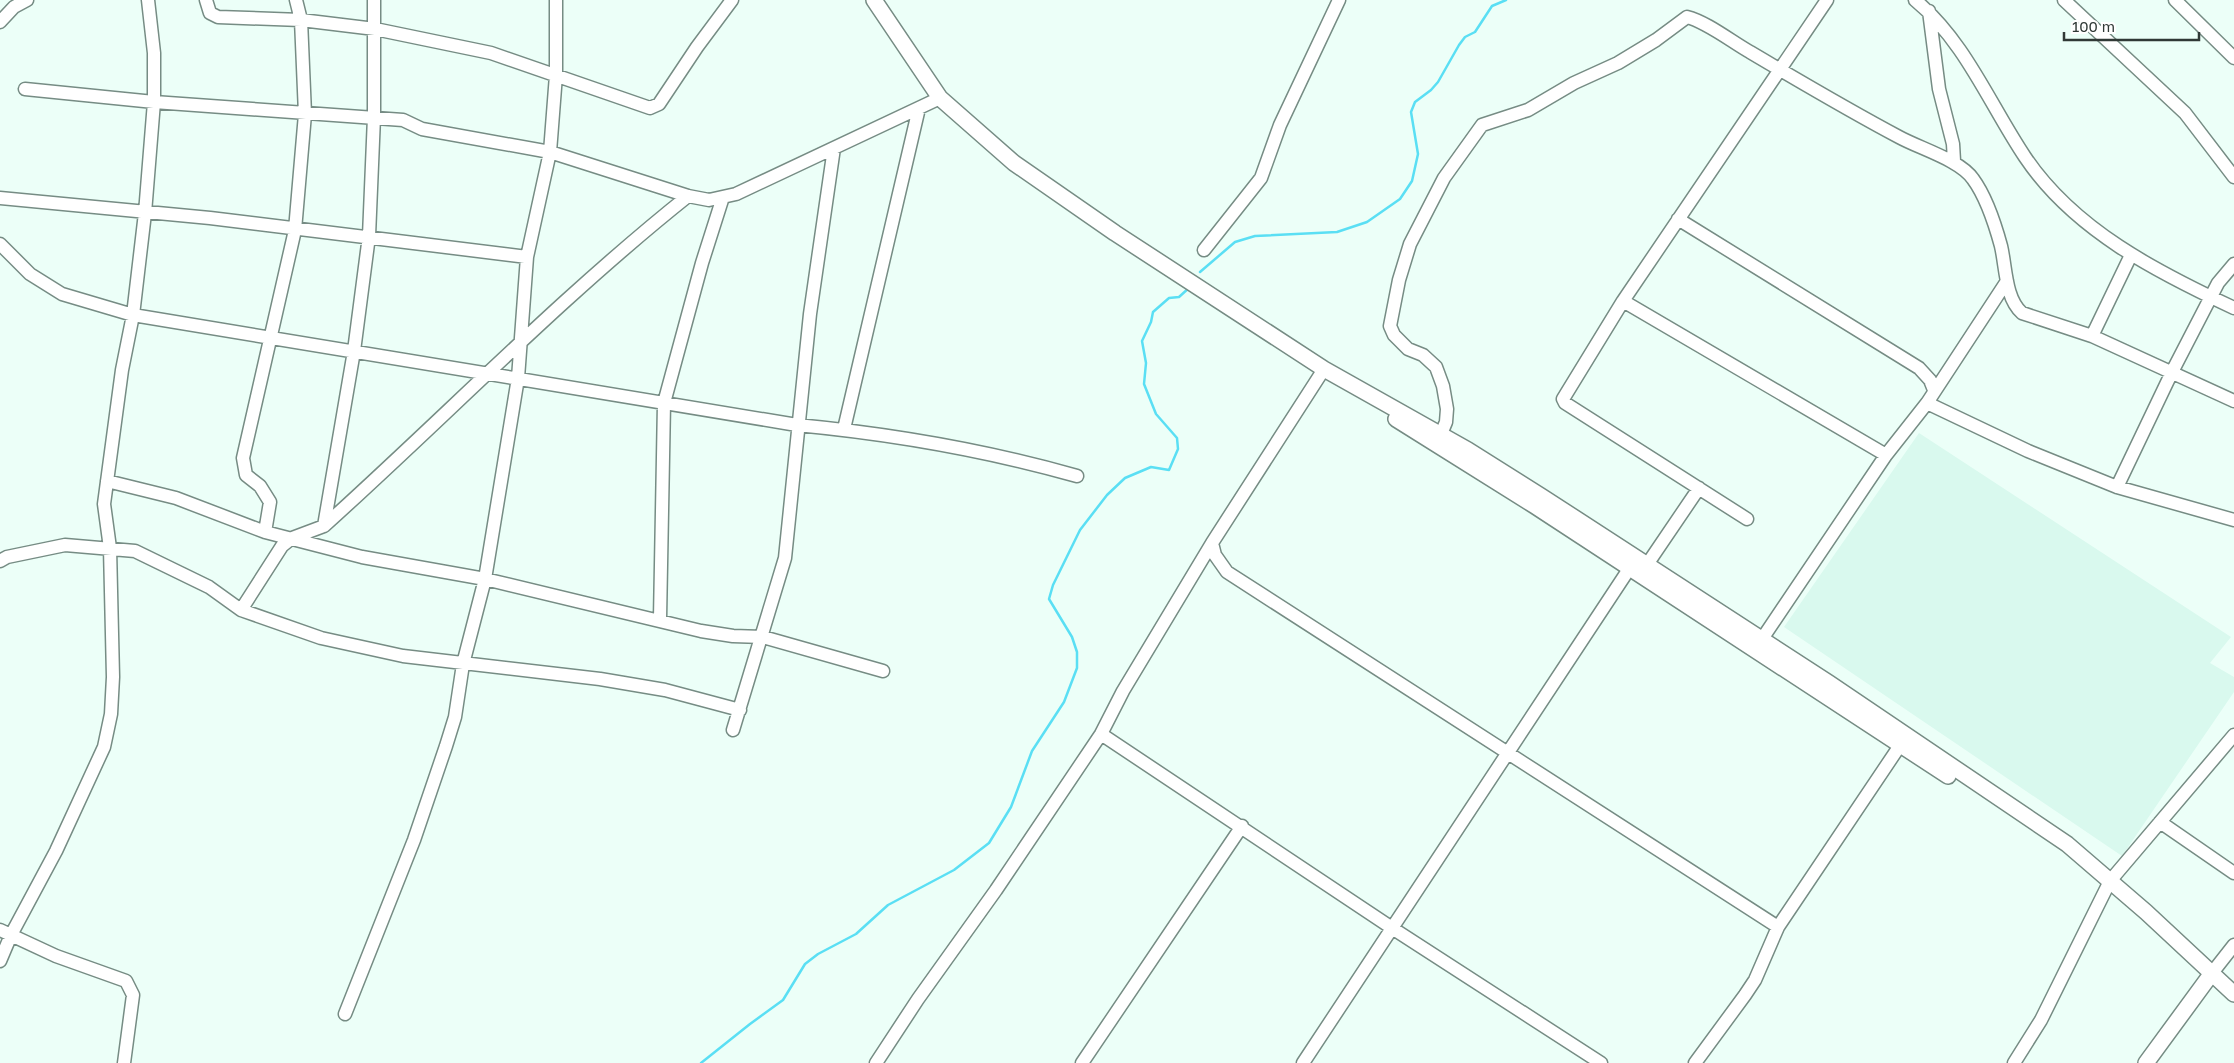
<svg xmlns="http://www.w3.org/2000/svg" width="2234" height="1063" font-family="'Golos Text',sans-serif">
<rect width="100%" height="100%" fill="#ecfff8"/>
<path fill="#d9f9ee" d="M 1919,433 L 2231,637 L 2210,663 L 2234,677 L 2234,692 L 2122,856 L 1784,627 Z"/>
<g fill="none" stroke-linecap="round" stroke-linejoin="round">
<path stroke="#5adff4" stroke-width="2.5" d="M 1200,272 L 1235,242 L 1255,236 L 1337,232 L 1367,222 L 1400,199 L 1412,181 L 1418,154 L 1411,112 L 1415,102 L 1431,90 L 1438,82 L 1459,45 L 1465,37 L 1475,32 L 1492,6 L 1506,0
M 701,1063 L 750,1024 L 783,1000 L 805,964 L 818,954 L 856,934 L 888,905 L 954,870 L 989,843 L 1011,807 L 1032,751 L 1064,702 L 1077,668 L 1077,652 L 1072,637 L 1049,599 L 1053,585 L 1080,530 L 1107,495 L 1125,478 L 1151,467 L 1169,470 L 1178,449 L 1177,438 L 1156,414 L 1144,384 L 1146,363 L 1142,341 L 1151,322 L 1153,312 L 1169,298 L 1179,297 L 1190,287"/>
<defs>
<path id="minor" d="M 206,0 L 210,13 L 218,17 L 301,20 L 375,29 L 491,53 L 650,108 L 659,104 L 697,47 L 732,0
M 1915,0 C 1965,41 1990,105 2025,157 C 2074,230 2157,272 2234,308
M 2064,0 L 2185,113 L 2234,177
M 2175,0 L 2234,58
M 1929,11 L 1939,89 L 1953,144 L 1954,161
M 0,22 L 14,7 L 27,0
M 25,89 L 154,102 L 403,120 L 422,129 L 550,152 L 688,196 L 709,200 L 736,194 L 940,98
M 0,198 L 210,218 L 527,257
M 1678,219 L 1919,368 L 1930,380 L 1934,390
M 0,244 L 30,274 L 62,294 L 133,315 L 797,425 C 892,434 985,450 1077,476
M 1204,250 L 1261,178 L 1280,125 L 1339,0
M 1623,301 L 1886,455
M 2092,336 L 2131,255
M 1324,369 L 1212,543 L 1215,555 L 1227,572 L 1778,927
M 1927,403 L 2028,451 L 2117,487 L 2234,520
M 844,429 L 919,108
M 1441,434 L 1446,422 L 1447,409 L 1443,386 L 1436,367 L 1423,355 L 1408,349 L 1394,335 L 1390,326 L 1399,280 L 1410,244 L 1444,178 L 1482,125 L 1528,110 L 1574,83 L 1618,63 L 1656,40 L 1687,17 C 1707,22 1732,42 1750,52 C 1799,81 1848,110 1899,137 C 1921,149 1960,160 1973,179 C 1987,198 1995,224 2001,246 C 2006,267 2005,298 2022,313 L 2092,336 L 2234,401
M 107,481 L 176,498 L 265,532 L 362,557 L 485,579 L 701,631 L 733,636 L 763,637 L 883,671
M 2117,487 L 2172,372 L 2218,283 L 2234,264
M 1747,519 L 1565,403 L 1563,399 L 1623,301 L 1827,0
M 324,526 L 354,351 L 369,236 L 374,117 L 374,0
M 265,532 L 270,502 L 260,486 L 246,475 L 243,458 L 295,230 L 305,114 L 301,20 L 296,0
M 0,561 L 7,557 L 65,545 L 135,551 L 209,587 L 241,610 L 321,638 L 403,656 L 600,679 L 665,690 L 740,710
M 1642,572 L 1699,488
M 241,610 L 282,546 L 292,538 L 324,526 C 445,417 560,298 688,196
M 660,619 L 664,403 L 702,263 L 723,197
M 1762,639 L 1886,455 L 1927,403 L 2007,281
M 733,730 L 785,558 L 810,314 L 834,148
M 1101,734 L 1392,928 L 1601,1063
M 2160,822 L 2234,873
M 0,930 L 56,956 L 126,981 L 133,995 L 124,1063
M 0,961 L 11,935 L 56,851 L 104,747 L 111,714 L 113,677 L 110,548 L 104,504 L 122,370 L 133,315 L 145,213 L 154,102 L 154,53 L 148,0
M 2212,973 L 2234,945
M 345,1014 L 414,840 L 446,746 L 455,717 L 463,664 L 485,579 L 518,378 L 527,257 L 550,152 L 556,75 L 556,0
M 876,1063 L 918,999 L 996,890 L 1101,734 L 1123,691 L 1212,543
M 1082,1063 L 1242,826
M 1303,1063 L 1635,560
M 1695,1063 L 1745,995 L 1755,980 L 1778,927 L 1905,738
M 2014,1063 L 2041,1020 L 2110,881 L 2234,735"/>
<path id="major" d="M 874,0 L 940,98 L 1014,163 L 1115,233 L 1324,369 L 1468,450 L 1541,496 L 1829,683 L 2067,844 L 2146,912 L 2234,994
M 1396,419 L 1535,506 L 1948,776
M 2146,1063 L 2212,973"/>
</defs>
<use href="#minor" stroke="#768c84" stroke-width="15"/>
<use href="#major" stroke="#768c84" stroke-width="18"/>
<use href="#minor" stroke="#fff" stroke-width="12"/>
<use href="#major" stroke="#fff" stroke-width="15"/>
</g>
<path d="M2064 32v8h135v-8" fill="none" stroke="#303936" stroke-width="2.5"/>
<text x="2072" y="32" font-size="15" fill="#303936" stroke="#ffffff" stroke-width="4" paint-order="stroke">100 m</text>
</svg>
